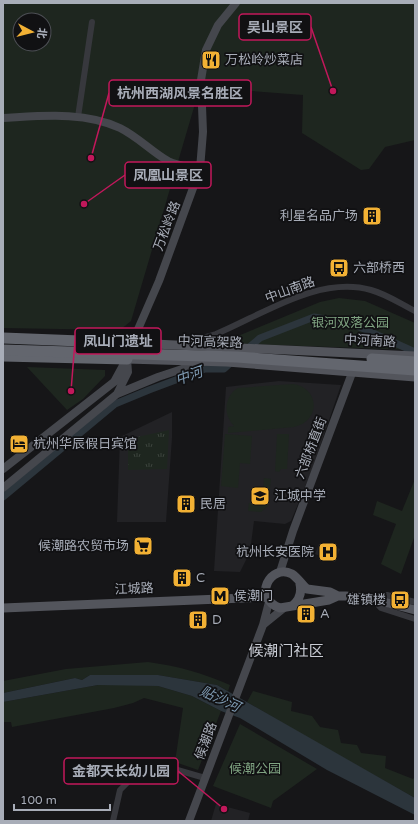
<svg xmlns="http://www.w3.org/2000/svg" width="418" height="824" font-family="'Varela Round','Noto Sans SC',sans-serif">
<defs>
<pattern id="grass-tufts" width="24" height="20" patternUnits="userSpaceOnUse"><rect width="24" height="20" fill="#1e261f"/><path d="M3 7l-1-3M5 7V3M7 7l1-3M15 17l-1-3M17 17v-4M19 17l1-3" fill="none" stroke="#3c433d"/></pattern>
</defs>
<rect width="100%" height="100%" fill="#161618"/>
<path fill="#222225" d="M 279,381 L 341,385 L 312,470 L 291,521 L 285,524 L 254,521 L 250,552 L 240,572 L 214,571 L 226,387 Z
M 172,412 L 172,438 L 166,522 L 117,522 L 120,437 Z
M 319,544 L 329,548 L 331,545 L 340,549 L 335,562 L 315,554 Z
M 216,804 L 250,813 L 248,821 L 211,821 Z"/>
<path fill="url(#grass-tufts)" d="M 169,430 L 167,469 L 128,470 L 128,439 Z"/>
<path fill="#1e261f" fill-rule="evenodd" d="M 3,3 L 415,3 L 415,140 L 385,147 L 369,169 L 361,170 L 302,133 L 303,95 L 200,87 L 131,321 L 120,330 L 3,328 ZM 20,20 L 44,20 L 44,44 L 20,44 Z
M 339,298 L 365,301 L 415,323 L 415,350 L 221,343 L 320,302 Z
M 27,367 L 105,370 L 105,376 L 83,399 L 67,410 Z
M 293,384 C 320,388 321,421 294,427 L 228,433 L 228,427 L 234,426 C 223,415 224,396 238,388 Z
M 225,434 L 252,436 L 250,464 L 240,463 L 238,488 L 221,486 Z
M 277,434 L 289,434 L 287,469 L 281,469 L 279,472 L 275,471 Z
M 264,478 L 271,479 L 268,506 L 261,512 L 248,511 L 249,503 L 262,503 Z
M 415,479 L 415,535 L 401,574 L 381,564 L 396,524 L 373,515 L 377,501 L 402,511 Z
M 148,662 C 177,666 203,673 230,685 L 228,691 L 217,685 L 158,675 L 90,675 L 82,680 L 75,678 L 3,693 L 3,681 L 66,669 Z
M 119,684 L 158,686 L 192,696 L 221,711 L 198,770 L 175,762 L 183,708 L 144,698 L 133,703 L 114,708 L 12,727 L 11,722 L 3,722 L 3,702 L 98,685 Z
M 253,691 L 292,702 L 291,711 L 312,716 L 320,727 L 338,730 L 341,743 L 357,745 L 361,753 L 386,756 L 385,768 L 413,779 L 415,777 L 415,798 L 315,742 L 247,702 Z
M 240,724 L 317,769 L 273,801 L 271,808 L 213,786 Z"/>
<path fill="#2c353c" d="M 90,675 L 158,675 L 217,685 L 415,798 L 415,815 L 327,770 L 240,718 L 221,711 L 192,696 L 158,686 L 98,685 L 3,702 L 3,693 L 75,678 L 82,680 Z"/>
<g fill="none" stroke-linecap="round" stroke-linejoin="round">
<path stroke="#2c353c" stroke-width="7" d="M 246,350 L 260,338 L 314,317 L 353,324 L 415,352
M 3,497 L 115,404 L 149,390 L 205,369 L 224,369 L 234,360"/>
<path stroke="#37383d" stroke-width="6" d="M 78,117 L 92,22
M 180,343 C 192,340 205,338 216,334 C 262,315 319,275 371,290 C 386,294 401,304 415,311
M 415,602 L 387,595 L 373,599 L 381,608 L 415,619
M 113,821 L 120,790 L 141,769 L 167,767 L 205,778"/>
<path stroke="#45474d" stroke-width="8" d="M 3,118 C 41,116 84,111 120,128 C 138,137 151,151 168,161 C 178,166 190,167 200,169
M 117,394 L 128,372 L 127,359 L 132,343 L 159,281 L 200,169 L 203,132 L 201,80 L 206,50 L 218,25 L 236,3
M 3,469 L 114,382 L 126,360
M 3,488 L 117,394 L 158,377 L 203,362
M 280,572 L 293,531 L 352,373
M 269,602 L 263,625 L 284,608
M 189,821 L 263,625"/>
<path stroke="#53555c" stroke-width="9" d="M 132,343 L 415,356
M 127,359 L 227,362 L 415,377
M 338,596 L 330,592 L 307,589 C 302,585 298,578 292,574 C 270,563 252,598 280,608 L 329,600 L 338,596 L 346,596 L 373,599 L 415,610
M 292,606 C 300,600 302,593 300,584
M 3,608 L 266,597"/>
<path stroke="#63666e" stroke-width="11" d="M 3,338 L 132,343
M 3,356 L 127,359"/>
<path stroke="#63666e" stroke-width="11" d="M 3,350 L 237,357 L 415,370
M 372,359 L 415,362"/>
</g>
<defs>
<symbol id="restaurant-square" viewBox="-11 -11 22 22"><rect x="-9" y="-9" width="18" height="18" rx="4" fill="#f2b134" stroke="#111113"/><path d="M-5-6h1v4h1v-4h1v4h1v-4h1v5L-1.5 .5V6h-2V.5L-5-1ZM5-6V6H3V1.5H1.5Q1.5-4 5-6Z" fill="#111"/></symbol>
<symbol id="building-square" viewBox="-11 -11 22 22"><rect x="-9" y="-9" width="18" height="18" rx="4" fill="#f2b134" stroke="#111113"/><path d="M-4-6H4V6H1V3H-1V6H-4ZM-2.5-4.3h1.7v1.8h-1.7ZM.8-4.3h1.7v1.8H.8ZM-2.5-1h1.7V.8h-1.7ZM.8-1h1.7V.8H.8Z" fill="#111"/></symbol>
<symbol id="bus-square" viewBox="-11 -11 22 22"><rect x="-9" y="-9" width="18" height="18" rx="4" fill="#f2b134" stroke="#111113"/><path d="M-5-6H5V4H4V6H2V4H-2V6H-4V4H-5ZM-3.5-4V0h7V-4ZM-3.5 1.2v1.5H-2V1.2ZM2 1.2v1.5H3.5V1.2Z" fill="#111"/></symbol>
<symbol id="hotel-square" viewBox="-11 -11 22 22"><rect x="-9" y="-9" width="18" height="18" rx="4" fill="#f2b134" stroke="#111113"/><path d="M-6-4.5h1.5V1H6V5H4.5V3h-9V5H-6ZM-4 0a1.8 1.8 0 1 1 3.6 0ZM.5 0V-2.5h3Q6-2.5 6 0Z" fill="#111"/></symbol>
<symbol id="school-square" viewBox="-11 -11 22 22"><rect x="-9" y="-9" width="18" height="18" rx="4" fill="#f2b134" stroke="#111113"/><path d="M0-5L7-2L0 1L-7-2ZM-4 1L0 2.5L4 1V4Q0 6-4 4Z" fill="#111"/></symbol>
<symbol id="supermarket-square" viewBox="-11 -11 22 22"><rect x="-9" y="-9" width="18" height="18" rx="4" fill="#f2b134" stroke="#111113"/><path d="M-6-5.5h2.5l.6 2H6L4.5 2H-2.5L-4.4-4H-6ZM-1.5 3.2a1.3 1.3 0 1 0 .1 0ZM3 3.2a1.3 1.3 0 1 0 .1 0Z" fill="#111"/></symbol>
<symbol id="hospital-square" viewBox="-11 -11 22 22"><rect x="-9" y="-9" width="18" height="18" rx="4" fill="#f2b134" stroke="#111113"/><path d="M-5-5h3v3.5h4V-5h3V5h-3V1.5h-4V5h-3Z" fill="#111"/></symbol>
<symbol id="metro-square" viewBox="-11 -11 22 22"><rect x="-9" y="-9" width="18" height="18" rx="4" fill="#f2b134" stroke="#111113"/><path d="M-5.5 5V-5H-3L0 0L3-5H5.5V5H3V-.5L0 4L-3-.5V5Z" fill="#111"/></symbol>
</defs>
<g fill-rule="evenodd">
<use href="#restaurant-square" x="200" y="49" width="22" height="22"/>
<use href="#building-square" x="361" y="205" width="22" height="22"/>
<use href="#bus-square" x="328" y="257" width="22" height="22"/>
<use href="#hotel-square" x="8" y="433" width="22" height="22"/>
<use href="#school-square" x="249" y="485" width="22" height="22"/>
<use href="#building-square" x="175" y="493" width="22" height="22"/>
<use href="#supermarket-square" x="132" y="535" width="22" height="22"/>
<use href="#hospital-square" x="317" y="541" width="22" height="22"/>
<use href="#building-square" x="171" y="567" width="22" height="22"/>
<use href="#metro-square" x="209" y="585" width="22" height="22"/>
<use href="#bus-square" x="389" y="589" width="22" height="22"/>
<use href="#building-square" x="295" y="603" width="22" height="22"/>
<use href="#building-square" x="187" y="609" width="22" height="22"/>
</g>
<g text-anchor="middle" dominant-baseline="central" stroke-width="3.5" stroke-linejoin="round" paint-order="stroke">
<g font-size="13" fill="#a8adb8" stroke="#111113" text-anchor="start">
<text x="225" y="60">万松岭炒菜店</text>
<text x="358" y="216" text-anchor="end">利星名品广场</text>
<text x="353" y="268">六部桥西</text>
<text x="33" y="444">杭州华辰假日宾馆</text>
<text x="274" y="496">江城中学</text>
<text x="200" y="504">民居</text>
<text x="129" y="546" text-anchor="end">候潮路农贸市场</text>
<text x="314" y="552" text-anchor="end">杭州长安医院</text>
<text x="196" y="578">C</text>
<text x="234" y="596">侯潮门</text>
<text x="386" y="600" text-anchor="end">雄镇楼</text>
<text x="320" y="614">A</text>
<text x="212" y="620">D</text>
</g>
<g font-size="13" fill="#a8adb8" stroke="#111113">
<text transform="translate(167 226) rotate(-69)">万松岭路</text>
<text transform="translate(290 290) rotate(-20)">中山南路</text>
<text transform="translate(370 341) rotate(3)">中河南路</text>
<text transform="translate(210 342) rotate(2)">中河高架路</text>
<text transform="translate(311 448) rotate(-69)">六部桥直街</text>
<text transform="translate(134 589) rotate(-2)">江城路</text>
<text transform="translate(206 741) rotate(-69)">候潮路</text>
</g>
<g font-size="13" fill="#7fa381" stroke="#111113">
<text x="350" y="323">银河双落公园</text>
<text x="255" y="769">候潮公园</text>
</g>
<g font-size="14" font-style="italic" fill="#7f9bb3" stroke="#111113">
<text transform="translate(189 376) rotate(-20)">中河</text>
<text transform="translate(220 699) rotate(25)">贴沙河</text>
</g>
<g font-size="15" fill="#c9ccd4" stroke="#111113">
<text x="286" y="651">候潮门社区</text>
</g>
</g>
<path fill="none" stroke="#c2185b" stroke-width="1.5" d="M333 91L311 27M91 158L109 93M84 204L125 175M71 391L75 341M224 809L178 771"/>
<g fill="#c2185b" stroke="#111113" stroke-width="1.5">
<circle cx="333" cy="91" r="4"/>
<circle cx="91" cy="158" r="4"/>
<circle cx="84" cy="204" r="4"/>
<circle cx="71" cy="391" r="4"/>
<circle cx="224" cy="809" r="4"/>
</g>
<g fill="#111113" stroke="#c2185b" stroke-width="1.5">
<rect x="239" y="14" width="72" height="26" rx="4"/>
<rect x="109" y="80" width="142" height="26" rx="4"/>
<rect x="125" y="162" width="86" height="26" rx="4"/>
<rect x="75" y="328" width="86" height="26" rx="4"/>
<rect x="64" y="758" width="114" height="26" rx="4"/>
</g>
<g font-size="14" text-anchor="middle" font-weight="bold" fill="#a8adb8">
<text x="275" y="32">吴山景区</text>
<text x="180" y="98">杭州西湖风景名胜区</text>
<text x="168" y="180">凤凰山景区</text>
<text x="118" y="346">凤山门遗址</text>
<text x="121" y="776">金都天长幼儿园</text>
</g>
<rect width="418" height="824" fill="none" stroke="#a8adb8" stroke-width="8"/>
<g transform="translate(32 32) rotate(97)"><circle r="19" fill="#111113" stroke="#4d4f55"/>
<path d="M0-3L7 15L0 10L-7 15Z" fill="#f2b134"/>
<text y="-6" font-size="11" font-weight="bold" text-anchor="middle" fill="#a8adb8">北</text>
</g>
<path d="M14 804v6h96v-6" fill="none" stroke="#a8adb8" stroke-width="2"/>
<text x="20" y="804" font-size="12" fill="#a8adb8" stroke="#111113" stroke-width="3" paint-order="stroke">100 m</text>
</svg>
